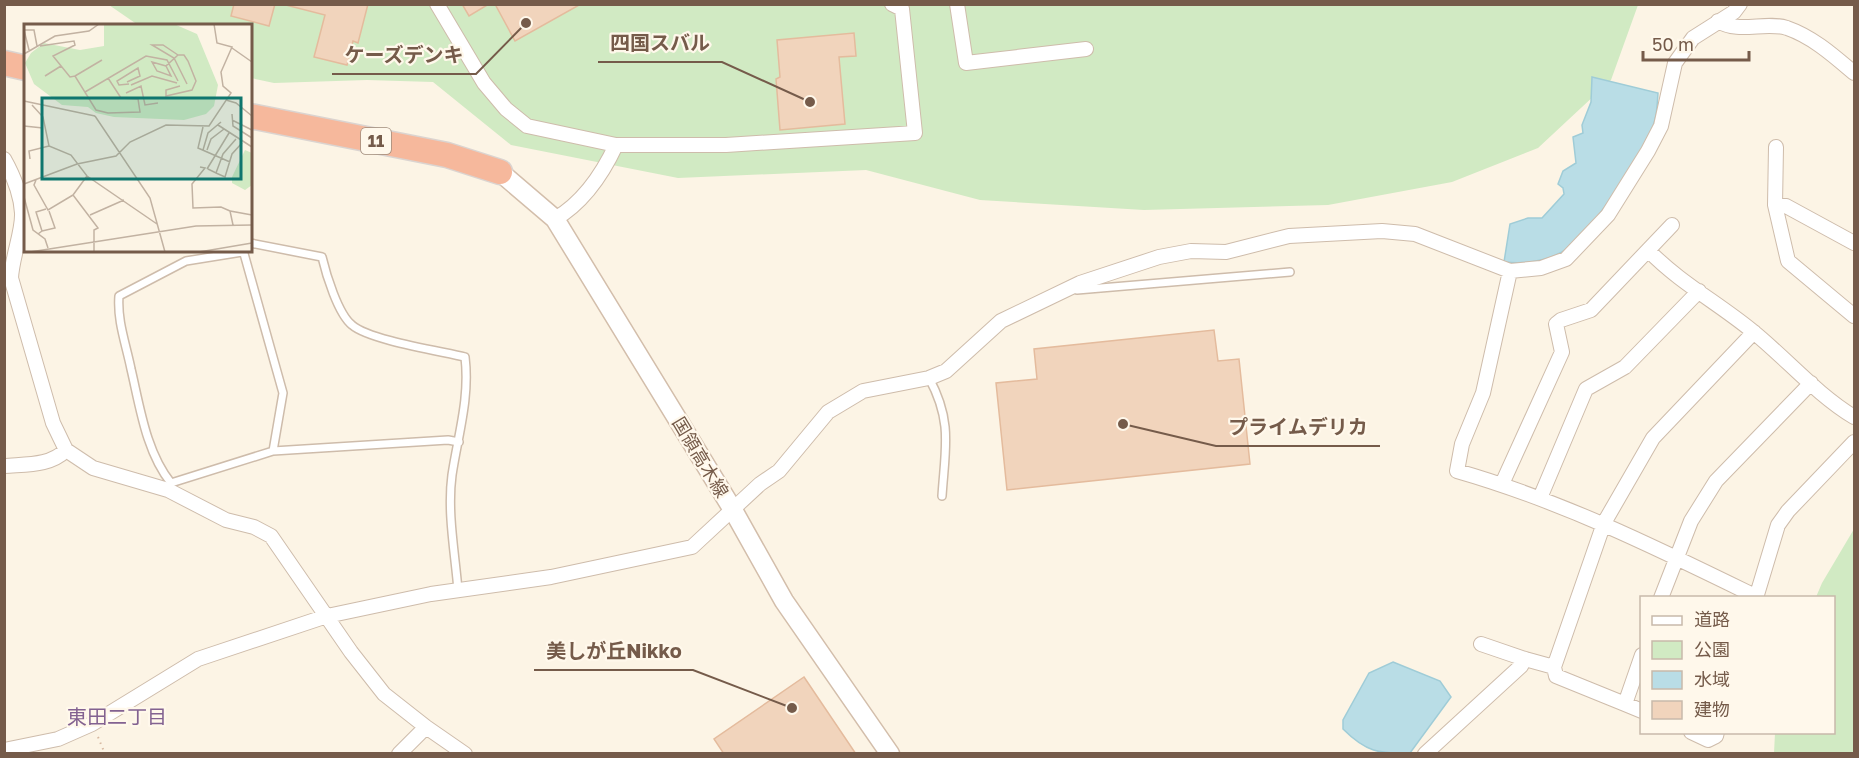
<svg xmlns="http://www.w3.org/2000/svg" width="1859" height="758" font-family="'Golos Text','Noto Sans JP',sans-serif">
<rect width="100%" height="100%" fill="#fcf4e5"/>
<path fill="#d1eac3" d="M 109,5 L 1638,5 L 1611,80 L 1538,148 L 1452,182 L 1328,205 L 1144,210 L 980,200 L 866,170 L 678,178 L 511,145 L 433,82 L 367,80 L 274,83 L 251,78 L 250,26 L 138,25 Z
M 1854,529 L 1854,753 L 1774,753 L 1775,733 L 1834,732 L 1834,598 L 1816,597 L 1822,583 Z"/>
<path fill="#b9dde6" stroke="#9fccd7" stroke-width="1.5" d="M 1592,77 L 1658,93 C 1657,107 1657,120 1650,133 C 1635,164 1591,235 1562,252 C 1544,262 1524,264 1504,262 L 1510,224 L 1528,218 L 1542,218 L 1564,194 L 1563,188 L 1558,184 L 1563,171 L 1576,163 L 1573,137 L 1583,133 L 1582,125 L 1591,102 Z
M 1393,662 L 1440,681 L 1451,697 L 1410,753 C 1379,754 1366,752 1343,729 L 1343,720 L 1369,673 Z"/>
<path fill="#f1d4bc" stroke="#e4bb9d" stroke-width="1.5" d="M 234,4 L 275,4 L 269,26 L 231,16 Z
M 282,4 L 368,4 L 358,43 L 353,41 L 347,65 L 314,57 L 325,15 Z
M 462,4 L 489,4 L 469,16 Z
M 495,4 L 581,4 L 515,41 Z
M 854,33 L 856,56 L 839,57 L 845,124 L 780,130 L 776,79 L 780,77 L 777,40 Z
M 1214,330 L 1218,361 L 1239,359 L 1250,464 L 1007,490 L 996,383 L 1037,379 L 1034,349 Z
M 804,677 L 856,754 L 724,754 L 714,739 Z"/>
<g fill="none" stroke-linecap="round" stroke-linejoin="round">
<defs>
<path id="lane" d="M 250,243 L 322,257 C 326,274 338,314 352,325 C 369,340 440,351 465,357 C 470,398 458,435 452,475 C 447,512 455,553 458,590
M 243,250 L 283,393 L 273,451
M 1077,290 L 1290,272
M 929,378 C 953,422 945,449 942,496
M 171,483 L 273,451 L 448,440 L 459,442
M 168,490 L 171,483 C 146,452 140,407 131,369 C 126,344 117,321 119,296 L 186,261 L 242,252"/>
<path id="street" d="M 437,4 L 484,83 L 506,109 L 527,126 L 616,145 L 726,145 L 915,133 L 902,9 L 892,4
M 957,4 L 966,63 L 1086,49
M 1718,21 C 1739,34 1765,21 1787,28 C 1813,37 1834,56 1854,73
M 1776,147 L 1775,205 L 1788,261 L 1854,316
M 4,159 C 13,175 21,194 22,213 C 23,231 12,257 11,278 L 53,423 L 66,450 L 93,468 L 168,490 L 226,520 L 254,527 L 271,536 L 351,652 L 384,694 L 426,727 L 465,754
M 1775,205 L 1786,206 L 1854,243
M 555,219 C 584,202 602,175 616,145
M 1649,251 C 1679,282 1718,303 1751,330 C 1786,358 1816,394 1854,417
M 1510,271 L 1483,393 L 1462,444 L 1457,471 C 1562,501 1659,549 1757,597
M 4,466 C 27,464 50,466 66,450
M 1502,484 L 1562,352 L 1556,324 L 1561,320 L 1591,310 L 1672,225
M 1540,498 L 1586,389 L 1625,367 L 1699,291
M 1661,598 L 1691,521 L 1716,481 L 1811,383
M 1756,598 L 1778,525 L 1788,511 L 1854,442
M 1525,659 L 1554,667 L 1604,523 L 1653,438 L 1754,332
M 1554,667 L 1556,676 L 1625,704 L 1642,655
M 1625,704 L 1642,711
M 1691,732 L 1708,740 L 1716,736 L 1717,732
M 4,750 L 58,739 L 92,724 L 198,659 L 327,616 L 431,594 L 551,577 L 692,547 L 760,484 L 779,471 L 828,412 L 863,391 L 929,378 L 946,371 L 1001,321 L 1080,283 L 1159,257 L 1191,251 L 1226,252 L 1289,236 L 1382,231 L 1415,234 L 1510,271 L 1541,268 L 1566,259 L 1608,215 L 1648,151 L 1661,126 L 1675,63 L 1693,38 L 1734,12 L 1740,4
M 399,754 L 426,727
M 1425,754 L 1521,666 L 1525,659 L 1481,644"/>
<path id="secondary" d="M 500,172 L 555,219 L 733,510 L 784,601 L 890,754"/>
<path id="highway" d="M 4,63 L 26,68
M 250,116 L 447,155 L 500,172"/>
</defs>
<use href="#lane" stroke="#cebcab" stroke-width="10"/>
<use href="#street" stroke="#cebcab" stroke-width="16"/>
<use href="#secondary" stroke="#d3beab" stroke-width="21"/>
<use href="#highway" stroke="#dbd4d0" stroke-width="27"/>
<path stroke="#d6b79f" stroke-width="2" stroke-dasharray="1.5 4.5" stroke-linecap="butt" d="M 98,737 L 105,754"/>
<use href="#lane" stroke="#fff" stroke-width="7"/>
<use href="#street" stroke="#fff" stroke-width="14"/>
<use href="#secondary" stroke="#fff" stroke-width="18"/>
<use href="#highway" stroke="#f6b89c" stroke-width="24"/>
</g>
<g text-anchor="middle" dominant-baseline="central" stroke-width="4.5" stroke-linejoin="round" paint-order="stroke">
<rect fill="#fff8eb" stroke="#9e8a7a" stroke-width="1.5" x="361" y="128" width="30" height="26" rx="4.5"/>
<g font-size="16" font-weight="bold" fill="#755b4a">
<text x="376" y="141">11</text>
</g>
<g font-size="18" fill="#755b4a" stroke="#fff8eb">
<text transform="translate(701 457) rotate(59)">国領高木線</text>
</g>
<g font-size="20" fill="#836291" stroke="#fff8eb">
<text x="117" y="716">東田二丁目</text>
</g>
</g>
<g transform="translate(24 24)">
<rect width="228" height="228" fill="#fcf4e5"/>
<path d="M 80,0 L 150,0 L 173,10 L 194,61 L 190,82 L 182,90 L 160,96 L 90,93 L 72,89 L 64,83 L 38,81 L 10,60 L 1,39 L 7,29 L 20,19 L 56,26 L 80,22 ZM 221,126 L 228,129 L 228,161 L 221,166 L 208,159 L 208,153 Z" fill="#d1eac3"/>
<path fill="none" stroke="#c2b2a2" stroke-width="1.5" d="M 0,6 L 10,6 L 13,22M 0,6 L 5,26M 16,22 L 50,17 L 51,21 L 29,32 L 46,53 L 51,52 L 72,86 L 84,89 L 116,88 L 114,75 L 97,74 L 84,54M 208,24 L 228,38M 0,30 L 31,12 L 65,7 L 75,0M 154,31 L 139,21 L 128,21 L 150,34 L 163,60M 142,42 L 128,38 L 133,47 L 147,52 L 142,42 L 154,31 L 160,31 L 164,37 L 172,57 L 168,66 L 142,72 L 142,66 L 156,62M 21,52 L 37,42M 51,52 L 78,36M 103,58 L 116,52 L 114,44 L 93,57 L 95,61 L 105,60M 107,61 L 128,52 L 153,59M 61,68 L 122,32 L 143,36 L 154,57M 102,69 L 117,62 L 121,81 L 134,79M 202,76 L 212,79 L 228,92M 0,77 L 71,92M 8,81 L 19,93 L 25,122 L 47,131 L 63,152 L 133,200M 208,90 L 209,102 L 228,114M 71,92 L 126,174 L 141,228M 208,96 L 228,106M 194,101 L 228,123M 0,102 L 19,104M 179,103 L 174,124 L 206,138M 179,126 L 184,109 L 197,98M 183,126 L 187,115 L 200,105M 6,135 L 5,127 L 25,122M 176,143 L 181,144 L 168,160 L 169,184 L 197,183 L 206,187M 183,145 L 205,109M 184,145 L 192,149 L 199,130 L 212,115M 192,149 L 201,153 L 208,130 L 218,119M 63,152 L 49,171 L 74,204 L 70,206 L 70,228M 12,156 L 10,161 L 24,186 L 49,171M 0,160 L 53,140 L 92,132 L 106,118 L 142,101 L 185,102 L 207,69 L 199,62 L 197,48 L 208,23 L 193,19 L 190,0M 0,173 L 9,206 L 21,215 L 24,224M 66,191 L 100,176M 209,201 L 206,187 L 228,191M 18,207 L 31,204 L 25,187M 14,210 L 18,207 L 12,188 L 22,185M 6,228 L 172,202 L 228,201M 175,228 L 228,219"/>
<path fill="#0f766e" fill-opacity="0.15" stroke="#0f766e" stroke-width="3" d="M 18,74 L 217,74 L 217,155 L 18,155 Z"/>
<rect width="228" height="228" fill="none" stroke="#755b4a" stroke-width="3"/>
</g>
<path fill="none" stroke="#755b4a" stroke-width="2" d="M810 102L722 62H598M526 23L476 74H332M1123 424L1216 446H1380M792 708L693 670H534"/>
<g fill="#755b4a" stroke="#fff8eb" stroke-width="2">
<circle cx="810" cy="102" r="6"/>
<circle cx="526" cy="23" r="6"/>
<circle cx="1123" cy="424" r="6"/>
<circle cx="792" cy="708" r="6"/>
</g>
<g font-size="20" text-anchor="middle" font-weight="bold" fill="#755b4a" stroke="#fff8eb" stroke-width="4.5" stroke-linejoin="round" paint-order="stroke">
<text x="660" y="50">四国スバル</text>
<text x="404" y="62">ケーズデンキ</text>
<text x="1298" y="434">プライムデリカ</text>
<text x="614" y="658">美しが丘Nikko</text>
</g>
<rect width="1859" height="758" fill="none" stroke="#755b4a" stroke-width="12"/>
<rect x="1640" y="596" width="195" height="138" fill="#fff8eb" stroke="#c8b9ab" stroke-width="1.5"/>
<rect x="1652" y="616" width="30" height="9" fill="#ffffff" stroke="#c8b9ab" stroke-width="1.5"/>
<text x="1694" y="626" font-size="18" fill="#755b4a">道路</text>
<rect x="1652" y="641" width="30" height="18" fill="#d1eac3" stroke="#c8b9ab" stroke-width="1.5"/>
<text x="1694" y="656" font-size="18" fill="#755b4a">公園</text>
<rect x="1652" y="671" width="30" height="18" fill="#b9dde6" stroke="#c8b9ab" stroke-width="1.5"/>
<text x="1694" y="686" font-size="18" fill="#755b4a">水域</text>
<rect x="1652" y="701" width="30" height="18" fill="#f1d4bc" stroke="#c8b9ab" stroke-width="1.5"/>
<text x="1694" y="716" font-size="18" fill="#755b4a">建物</text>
<path d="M1643 51v9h106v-9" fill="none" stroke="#755b4a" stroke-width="3"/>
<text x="1652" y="51" font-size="18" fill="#755b4a" stroke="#fff8eb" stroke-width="4.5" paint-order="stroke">50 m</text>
</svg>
